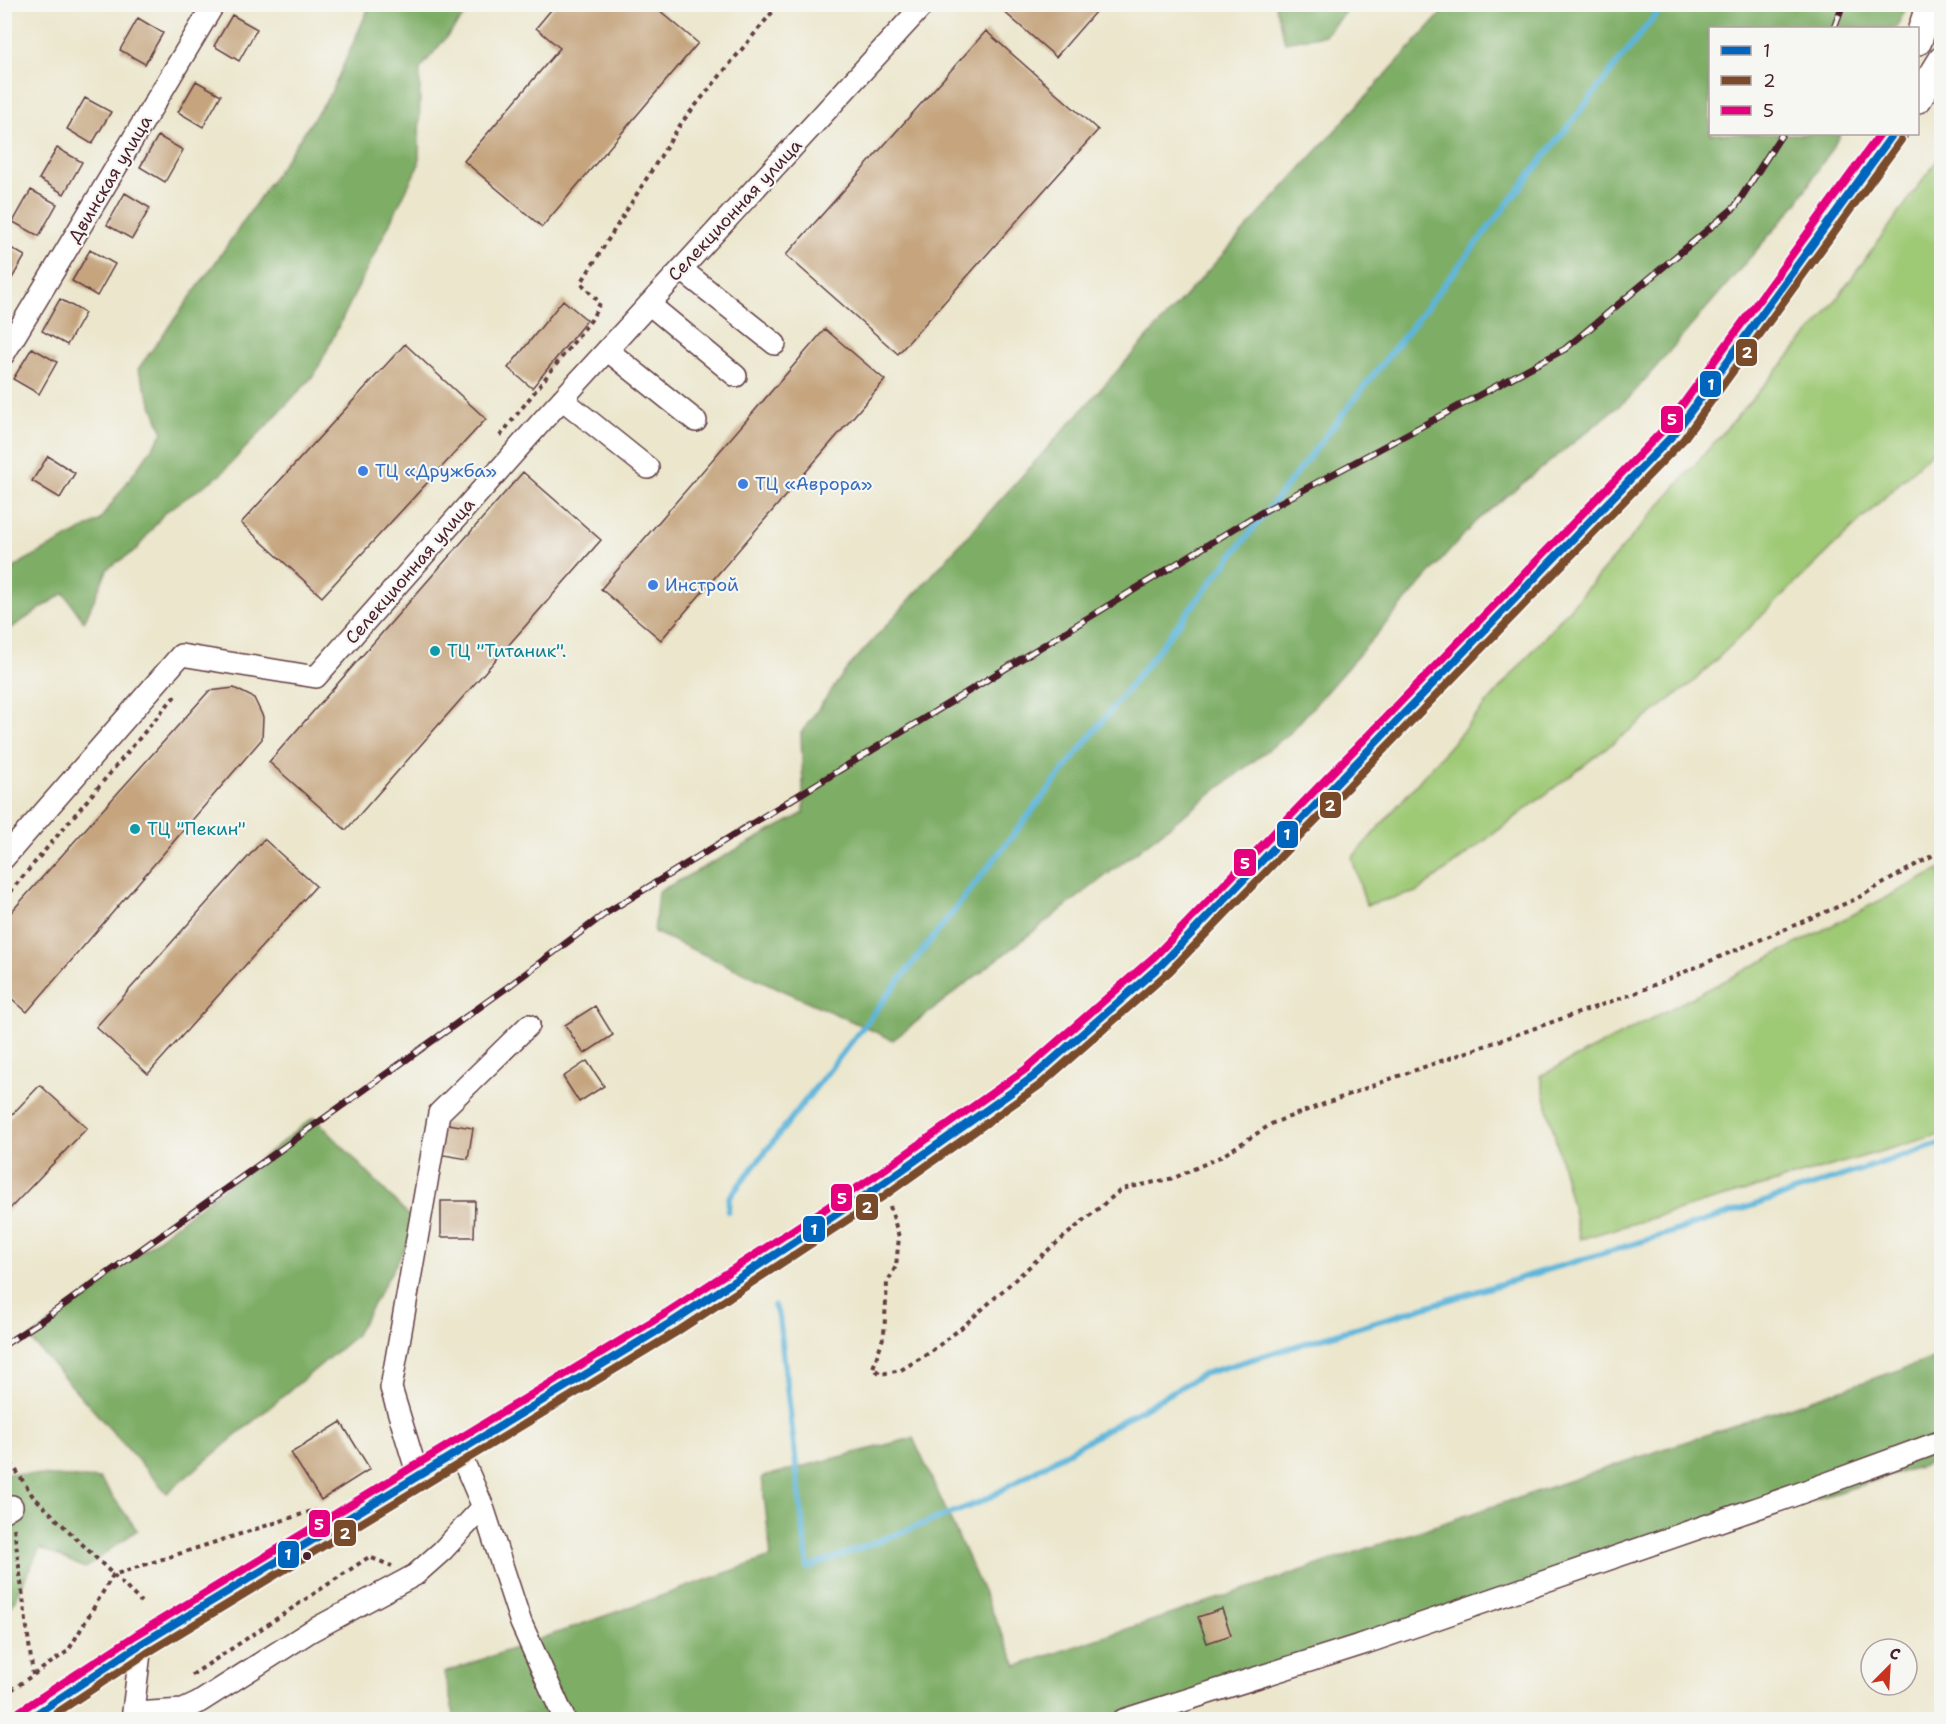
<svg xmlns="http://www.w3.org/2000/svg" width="1946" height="1724" font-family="'Shantell Sans',sans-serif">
<rect width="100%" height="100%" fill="#f6f6f2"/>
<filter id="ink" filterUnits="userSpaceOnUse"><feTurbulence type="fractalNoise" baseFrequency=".0167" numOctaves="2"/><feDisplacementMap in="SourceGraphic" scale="12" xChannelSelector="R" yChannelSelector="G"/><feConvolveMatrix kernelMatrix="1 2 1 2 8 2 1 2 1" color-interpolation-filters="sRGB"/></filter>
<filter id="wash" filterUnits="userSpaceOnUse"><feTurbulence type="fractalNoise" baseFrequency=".008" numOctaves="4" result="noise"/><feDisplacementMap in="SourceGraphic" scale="24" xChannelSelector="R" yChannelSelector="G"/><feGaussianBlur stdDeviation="1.35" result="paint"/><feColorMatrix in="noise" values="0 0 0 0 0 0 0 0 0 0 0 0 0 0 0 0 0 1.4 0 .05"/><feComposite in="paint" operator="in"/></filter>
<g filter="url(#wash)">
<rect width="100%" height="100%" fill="#ebe6cc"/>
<path fill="#9ec975" stroke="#747450" stroke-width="1.5" d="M 1941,155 L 1941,443 L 1692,683 L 1417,892 L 1366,905 L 1352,858 L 1822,319 Z
M 1941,869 L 1941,1134 L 1580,1239 L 1540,1076 Z"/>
<path fill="#7ead66" stroke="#646648" stroke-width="1.5" d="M 370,5 L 473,5 L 420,69 L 419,164 L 315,374 L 220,475 L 164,513 L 136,550 L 108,568 L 84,622 L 64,593 L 5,632 L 5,575 L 24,561 L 99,521 L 163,433 L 138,369 L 213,266 L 331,93 Z
M 1275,5 L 1275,4 L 1351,5 L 1325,35 L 1285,42 Z
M 1449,5 L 1907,5 L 1897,28 L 1710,28 L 1710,134 L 1841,134 L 1797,203 L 1630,397 L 1475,522 L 1290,733 L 893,1040 L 654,932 L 658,892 L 804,813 L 801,733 L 846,670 Z
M 314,1117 L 418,1225 L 355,1336 L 167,1493 L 30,1339 Z
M 1941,1356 L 1941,1460 L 1112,1719 L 544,1720 L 524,1713 L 516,1719 L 455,1719 L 444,1673 L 771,1557 L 762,1477 L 913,1438 L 1017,1666 Z
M 5,1473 L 100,1479 L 137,1530 L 85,1568 L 40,1548 L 12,1606 L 5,1610 Z"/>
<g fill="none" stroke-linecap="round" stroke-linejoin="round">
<path stroke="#5db5da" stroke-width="6" d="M 728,1211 L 729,1198 L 1664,4
M 774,1306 L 779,1317 L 808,1568 L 983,1501 L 1203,1374 L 1663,1235 L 1942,1143"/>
</g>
<g id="blocks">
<path fill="#c5a47e" d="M 556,4 L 652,4 L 698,43 L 542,227 L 464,161 L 560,48 L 536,28 Z
M 995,4 L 1102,4 L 1056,57 Z
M 232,15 L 257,29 L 239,61 L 214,46 Z
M 138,18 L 163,33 L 145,64 L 120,50 Z
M 986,31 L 1098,130 L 898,354 L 786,255 Z
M 196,81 L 221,95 L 203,127 L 178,112 Z
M 85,98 L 111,112 L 92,144 L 67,129 Z
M 158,136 L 183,150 L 165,182 L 140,167 Z
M 57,148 L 82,162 L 64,194 L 39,179 Z
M 31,190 L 57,204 L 39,236 L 13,222 Z
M 125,193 L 150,208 L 132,239 L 107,225 Z
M 4,244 L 25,256 L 7,287 L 4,286 Z
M 90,250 L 115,264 L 97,296 L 72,281 Z
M 60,299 L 85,313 L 67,345 L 42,331 Z
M 563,300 L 587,320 L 532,388 L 508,368 Z
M 825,329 L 885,380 L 661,640 L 601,589 Z
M 405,344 L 486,419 L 322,597 L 241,523 Z
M 32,348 L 57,362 L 39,394 L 13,379 Z
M 48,456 L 75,473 L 60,498 L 32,481 Z
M 523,472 L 601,540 L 346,830 L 269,762 Z
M 234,688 L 254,698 L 263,717 L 262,739 L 27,1012 L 4,992 L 4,920 L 209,691 Z
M 264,839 L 316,886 L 148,1074 L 96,1027 Z
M 595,1006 L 613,1035 L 584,1054 L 565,1025 Z
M 587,1061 L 604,1086 L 579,1102 L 563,1077 Z
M 40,1085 L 87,1128 L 4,1215 L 4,1123 Z
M 442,1123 L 473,1128 L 468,1159 L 437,1154 Z
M 441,1201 L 475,1201 L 474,1237 L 441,1237 Z
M 341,1422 L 370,1469 L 321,1500 L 291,1453 Z
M 1222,1609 L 1231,1635 L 1207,1643 L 1198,1617 Z"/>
</g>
</g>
<g filter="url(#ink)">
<use href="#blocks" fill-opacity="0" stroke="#623d43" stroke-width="1.5"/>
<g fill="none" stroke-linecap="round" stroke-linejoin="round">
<defs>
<path id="minor" d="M 681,269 L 775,344
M 649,304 L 736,376
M 607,350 L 696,421
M 4,354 L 214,4
M 562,399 L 648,468
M 4,858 L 181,655 L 316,677 L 544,419 L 924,4
M 459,1451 L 483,1507 L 521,1623 L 565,1720
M 418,1476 L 391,1388 L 439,1113 L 529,1025
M 4,1511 L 12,1506
M 134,1713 L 183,1710 L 198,1703 L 311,1631 L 415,1575 L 442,1551 L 483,1507
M 132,1720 L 141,1644
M 1123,1720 L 1366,1643 L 1795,1495 L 1942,1441"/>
<path id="major" d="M 1918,41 L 1930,4
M 1918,99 L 1942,60
M 26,1720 L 141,1644 L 672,1322 L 878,1187 L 1033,1077 L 1162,964 L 1675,433 L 1893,134"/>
</defs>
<use href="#minor" stroke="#623d43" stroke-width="24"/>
<use href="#major" stroke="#623d43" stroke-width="30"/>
<path stroke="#623d43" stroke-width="4" stroke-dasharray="4.5 4.5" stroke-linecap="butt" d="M 500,436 L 591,320 L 600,303 L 581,283 L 682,122 L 779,4
M 4,899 L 175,696
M 890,1206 L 899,1237 L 896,1266 L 887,1283 L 884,1335 L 873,1368 L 881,1374 L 901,1370 L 929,1353 L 960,1329 L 1047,1251 L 1122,1189 L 1174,1178 L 1222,1156 L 1273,1123 L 1393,1078 L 1635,993 L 1856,899 L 1942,850
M 5,1452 L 9,1487
M 6,1455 L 32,1495 L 141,1602
M 14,1528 L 33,1675
M 192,1675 L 369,1557 L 392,1566
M 4,1695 L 68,1651 L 113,1575 L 315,1510"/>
<use href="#minor" stroke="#fff" stroke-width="21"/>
<use href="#major" stroke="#fff" stroke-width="27"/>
<defs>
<path id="rail" d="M 1834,28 L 1843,4
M 4,1345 L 44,1319 L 509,986 L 606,913 L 1253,517 L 1565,349 L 1735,207 L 1782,134"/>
</defs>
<use href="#rail" stroke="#4a1f2b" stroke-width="7"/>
<use href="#rail" stroke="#f6f6f2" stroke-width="4.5" stroke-dasharray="14" stroke-linecap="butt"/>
<defs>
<path id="bus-1" d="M 27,1720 L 141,1644 L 672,1322 L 878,1187 L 1033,1077 L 1162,964 L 1675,433 L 1893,134"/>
<path id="bus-2" d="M 46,1720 L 147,1653 L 678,1331 L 884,1196 L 1040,1085 L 1170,971 L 1683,440 L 1901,140"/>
<path id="bus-3" d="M 20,1711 L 136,1635 L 666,1313 L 872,1178 L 1026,1069 L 1155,956 L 1667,426 L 1880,134"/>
</defs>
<use href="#bus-1" stroke="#f6f6f2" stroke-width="12"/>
<use href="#bus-2" stroke="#f6f6f2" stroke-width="12"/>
<use href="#bus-3" stroke="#f6f6f2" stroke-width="12"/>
<use href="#bus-1" stroke="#0065bd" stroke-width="8"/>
<use href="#bus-2" stroke="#7a4b2a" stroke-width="8"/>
<use href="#bus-3" stroke="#e5007d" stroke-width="8"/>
</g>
</g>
<g fill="#3f7fe0" stroke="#f6f6f2" stroke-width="2">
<circle cx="363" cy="471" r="6"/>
<circle cx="743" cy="484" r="6"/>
<circle cx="653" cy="585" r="6"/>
</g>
<g fill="#0f9aa8" stroke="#f6f6f2" stroke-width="2">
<circle cx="435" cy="651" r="6"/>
<circle cx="135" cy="829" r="6"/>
</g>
<circle fill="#4a1f2b" stroke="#f6f6f2" stroke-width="2" cx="307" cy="1556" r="5"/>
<g text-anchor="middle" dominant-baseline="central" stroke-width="4.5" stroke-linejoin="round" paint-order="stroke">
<g font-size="18" fill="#4a1f2b" stroke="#f6f6f2">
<text transform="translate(110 179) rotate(-59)">Двинская улица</text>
<text transform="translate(735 210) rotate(-47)">Селекционная улица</text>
<text transform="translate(410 571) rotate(-49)">Селекционная улица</text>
</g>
<g font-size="18" fill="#366cbe" stroke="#f6f6f2" text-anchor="start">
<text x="375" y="471">ТЦ «Дружба»</text>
<text x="755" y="484">ТЦ «Аврора»</text>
<text x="665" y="585">Инстрой</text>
</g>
<g font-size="18" fill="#0d838f" stroke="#f6f6f2" text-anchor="start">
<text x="447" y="651">ТЦ "Титаник".</text>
<text x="147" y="829">ТЦ "Пекин"</text>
</g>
</g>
<g stroke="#f6f6f2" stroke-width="2">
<rect x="1735" y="338" width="23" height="29" rx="6" fill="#7a4b2a"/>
<rect x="1699" y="370" width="23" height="28" rx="6" fill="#0065bd"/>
<rect x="1660" y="405" width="24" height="29" rx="6" fill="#e5007d"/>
<rect x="1319" y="791" width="23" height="28" rx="6" fill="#7a4b2a"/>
<rect x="1276" y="820" width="23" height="29" rx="6" fill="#0065bd"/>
<rect x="1233" y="848" width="24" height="29" rx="6" fill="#e5007d"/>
<rect x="830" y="1183" width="23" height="29" rx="6" fill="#e5007d"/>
<rect x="855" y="1193" width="24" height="28" rx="6" fill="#7a4b2a"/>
<rect x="802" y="1215" width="24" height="28" rx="6" fill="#0065bd"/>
<rect x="308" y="1509" width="23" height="29" rx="6" fill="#e5007d"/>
<rect x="333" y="1519" width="24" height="28" rx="6" fill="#7a4b2a"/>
<rect x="277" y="1540" width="23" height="29" rx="6" fill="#0065bd"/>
</g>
<g font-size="16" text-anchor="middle" font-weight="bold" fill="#fff">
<text x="1747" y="358">2</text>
<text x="1711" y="390">1</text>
<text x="1672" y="425">5</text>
<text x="1330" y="811">2</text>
<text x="1287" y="840">1</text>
<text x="1245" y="869">5</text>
<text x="842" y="1204">5</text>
<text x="867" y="1213">2</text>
<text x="814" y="1235">1</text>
<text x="319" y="1530">5</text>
<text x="345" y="1539">2</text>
<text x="288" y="1560">1</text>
</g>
<rect width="1946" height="1724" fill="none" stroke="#f6f6f2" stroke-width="24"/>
<rect x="1709" y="27" width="210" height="108" fill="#f6f6f2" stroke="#b1a0a2" stroke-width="1.5"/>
<rect x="1721" y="46" width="30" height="9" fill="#0065bd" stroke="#b1a0a2" stroke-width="1.5"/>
<text x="1763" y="57" font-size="18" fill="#4a1f2b">1</text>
<rect x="1721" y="76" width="30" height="9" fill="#7a4b2a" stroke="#b1a0a2" stroke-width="1.5"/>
<text x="1763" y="87" font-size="18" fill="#4a1f2b">2</text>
<rect x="1721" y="106" width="30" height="9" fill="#e5007d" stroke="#b1a0a2" stroke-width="1.5"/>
<text x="1763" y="117" font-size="18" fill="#4a1f2b">5</text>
<g transform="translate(1889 1667) rotate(24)"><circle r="28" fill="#f6f6f2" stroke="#b1a0a2" stroke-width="1.5"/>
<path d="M0-4.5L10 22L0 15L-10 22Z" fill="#c8321e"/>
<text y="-9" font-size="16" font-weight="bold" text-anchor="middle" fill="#4a1f2b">С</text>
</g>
</svg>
